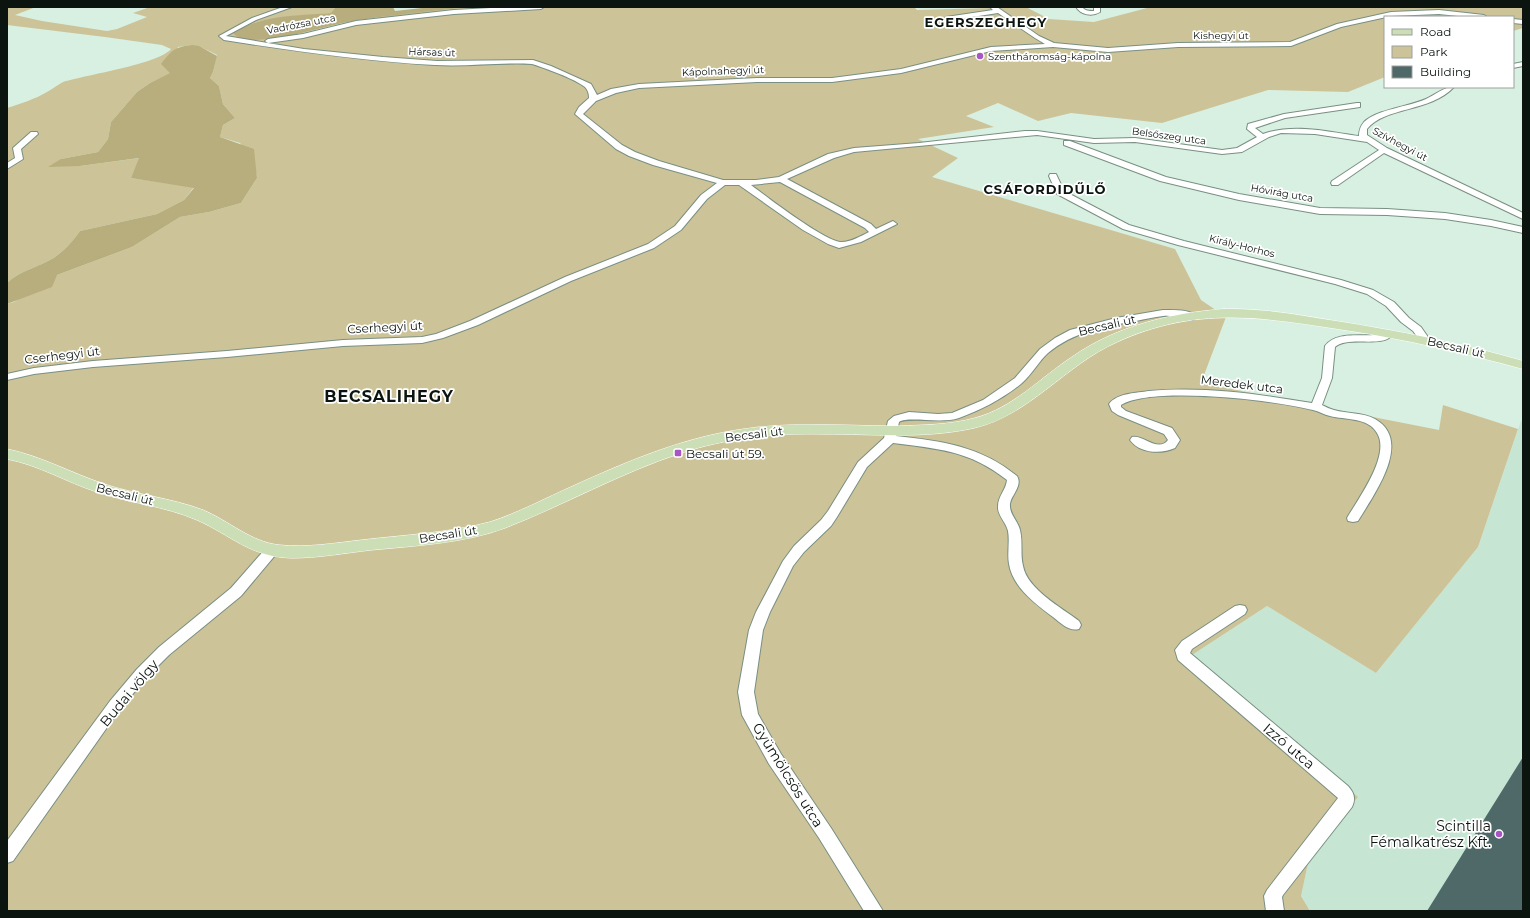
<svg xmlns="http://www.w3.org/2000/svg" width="1530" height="918" font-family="Montserrat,sans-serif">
<rect width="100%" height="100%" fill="#d8f0e2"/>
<path fill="#c6e6d3" d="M 1521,421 L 1523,422 L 1523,911 L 1310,911 L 1301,896 L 1310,854 L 1192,655 L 1267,606 L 1376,673 L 1478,547 Z"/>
<path fill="#cdc398" d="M 7,7 L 36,7 L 15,15 L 42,21 L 107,31 L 117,29 L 147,17 L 133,13 L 150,7 L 336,7 L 332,13 C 301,16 273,16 244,26 L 296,35 L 352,22 L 397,14 L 471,7 L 914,7 L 917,10 L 1026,7 L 1049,19 L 1094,22 L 1147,8 L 1145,7 L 1523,7 L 1523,28 L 1513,31 L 1513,17 L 1385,17 L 1385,77 L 1348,92 L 1268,90 L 1162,123 L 1071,113 L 1038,121 L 998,103 L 966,116 L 994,127 L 918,139 L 958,158 L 932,177 L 1175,249 L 1201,300 L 1226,317 L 1201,383 L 1439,430 L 1443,405 L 1518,429 L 1478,547 L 1376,673 L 1267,606 L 1192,655 L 1358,797 L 1310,854 L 1301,896 L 1310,911 L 7,911 L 7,304 L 14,302 L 57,275 L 132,247 L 180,217 L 209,212 L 241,203 L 257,178 L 255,165 L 240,143 L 220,137 L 223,125 L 235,118 L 223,104 L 219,86 L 210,78 L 213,72 L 217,55 C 201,47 196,44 178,47 L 171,73 L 150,83 L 137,92 L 111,122 L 108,139 L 98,152 L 61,159 L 80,166 L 140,158 L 131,178 L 194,187 L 184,200 L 157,214 L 80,231 C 72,242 61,255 48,261 C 35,268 18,272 7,283 L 7,108 C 20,104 35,99 47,92 C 53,89 57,85 63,82 C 85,75 159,64 171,49 L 162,45 L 105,37 L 7,25 Z"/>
<path fill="#b8ad7c" d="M 336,7 L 393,7 L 395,11 L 431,7 L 471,7 C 432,11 392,15 353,21 C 319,27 287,40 252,40 C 245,40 237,38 233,33 C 262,14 298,16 331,13 Z
M 192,45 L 199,46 L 217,56 L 213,72 L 210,78 L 219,86 L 223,104 L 235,118 L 223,125 L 220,137 L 254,149 L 257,178 L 241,203 L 209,212 L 180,217 L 132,247 L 57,275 L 52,287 L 7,304 L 7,283 C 18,272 35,268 48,261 C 61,255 72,242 80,231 L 157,214 L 184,200 L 194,188 L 131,178 L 139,158 L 80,166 L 48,167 L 61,159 L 98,152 L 108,139 L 111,122 L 137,92 L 150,83 L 170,73 L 161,64 C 172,50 175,47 192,45 Z"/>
<path fill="#4e6967" d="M 1523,757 L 1523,911 L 1427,911 Z"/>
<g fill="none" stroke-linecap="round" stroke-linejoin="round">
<defs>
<path id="minor" d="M 283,7 L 292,7 L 256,20 L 226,36 L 304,49 L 383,57 L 437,61 L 533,60 L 551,66 L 591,84 L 597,95 L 611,89 L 639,84 L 757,78 L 832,78 L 901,69 L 991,47 L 1045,44 L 1035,38 L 998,13 L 946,21 L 943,19 L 946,17 L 993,10 L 990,7 L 997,7 L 1039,36 L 1054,43 L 1108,48 L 1178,43 L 1290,42 L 1337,24 L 1391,12 L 1439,10 L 1484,15 L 1487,17 L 1467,17 L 1439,14 L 1391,16 L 1341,27 L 1291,46 L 1178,47 L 1108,52 L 1053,47 L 991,51 L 901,73 L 832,82 L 757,82 L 639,88 L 616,93 L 596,101 L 583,114 L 622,145 L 635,152 L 659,161 L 723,180 L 756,180 L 779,177 L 828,154 L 854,148 L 919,143 L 1025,131 L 1037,131 L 1094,139 L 1135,138 L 1222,150 L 1237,148 L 1257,137 L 1247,129 L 1248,124 L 1284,114 L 1357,103 L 1360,103 L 1360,107 L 1285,118 L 1255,128 L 1263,134 C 1294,123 1328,132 1359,136 C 1359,131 1360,127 1364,122 C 1378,109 1408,107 1426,99 C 1435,95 1443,87 1454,87 C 1431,112 1384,107 1367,129 L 1367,135 L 1387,148 L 1523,213 L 1523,219 L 1384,153 L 1338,185 L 1332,185 L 1331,183 L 1332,181 L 1379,150 L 1367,142 L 1315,134 L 1281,133 L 1269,137 L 1242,152 L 1222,154 L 1135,142 L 1094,143 L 1037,135 L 854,152 L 834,158 L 787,179 L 871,224 L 876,229 L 893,221 L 897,224 L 861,242 L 839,248 L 828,244 L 803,230 L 739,185 L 725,185 L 707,199 L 681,230 L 654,248 L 571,281 L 478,325 L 443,338 L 422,343 L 343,346 L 227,357 L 93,367 L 34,374 L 7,380 L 7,374 L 34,368 L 93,361 L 227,351 L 343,340 L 422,337 L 436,334 L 470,321 L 565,277 L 648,244 L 675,226 L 701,195 L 717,183 L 653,165 L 629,156 L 616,149 L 575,114 L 579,107 L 589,98 C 589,94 588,90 585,87 C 575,79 545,68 532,64 C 500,62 467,67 435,65 C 364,61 294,51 224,40 L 219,36 L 252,18 ZM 780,182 L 865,228 L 869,232 C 861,236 849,243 840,242 C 823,240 767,197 751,185 Z
M 509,7 L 544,7 L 541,9 L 454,14 L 356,25 L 303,38 L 268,43 L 265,41 L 268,39 L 303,34 L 356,21 L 454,10 Z
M 1076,7 L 1082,7 C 1085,11 1089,11 1094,11 L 1094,7 L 1100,7 L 1100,12 C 1092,17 1081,15 1076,7 Z
M 1513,19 L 1523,20 L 1523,24 L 1513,23 Z
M 1523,62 L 1523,66 L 1513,68 L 1513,64 Z
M 31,132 L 37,132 L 38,134 L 21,149 L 23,159 L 7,169 L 7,163 L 15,158 L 13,148 Z
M 1064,141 L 1070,141 L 1166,177 L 1239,194 L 1320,208 L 1387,209 L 1445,213 L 1491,220 L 1523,227 L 1523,233 L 1491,226 L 1445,219 L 1387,215 L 1320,214 L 1239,200 L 1160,181 L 1064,145 Z
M 1050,174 L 1056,174 L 1064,191 L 1129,225 L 1184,241 L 1341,280 L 1373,290 L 1394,302 L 1409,318 L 1421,327 L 1430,340 L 1429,342 L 1421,342 L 1413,331 L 1401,322 L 1386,306 L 1367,294 L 1335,284 L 1178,245 L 1123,229 L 1057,194 L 1049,176 Z
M 1163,310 C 1174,310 1190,309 1198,317 L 1193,320 C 1183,318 1173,315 1163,316 C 1154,317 1145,319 1136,321 C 1105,326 1073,332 1048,353 C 1039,361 1032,374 1022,383 C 1004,398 981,410 959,418 C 942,424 908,416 899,422 L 896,436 C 943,441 980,446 1017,476 C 1023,486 1011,495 1010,504 C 1009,514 1018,521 1020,530 C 1023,542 1020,554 1023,566 C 1027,589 1062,608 1079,621 L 1081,625 L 1079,629 C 1069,632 1061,623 1053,617 C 1036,604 1013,588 1009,564 C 1007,553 1010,542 1008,531 C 1006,522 997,515 998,506 C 998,496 1006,490 1007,480 C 969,450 938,449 893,443 L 867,467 L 837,517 L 831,526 L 804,552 L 793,566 L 770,612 L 763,630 L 754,692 L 758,714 L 781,754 L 831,828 L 883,911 L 864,911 L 819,838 L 769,764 L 742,715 L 738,692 L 749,630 L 756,612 L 783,561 L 794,546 L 821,520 L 828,511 L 858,462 L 884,438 L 888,421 L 894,416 L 909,412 L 938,414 L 952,413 L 983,400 L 1015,378 L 1040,349 L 1055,338 L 1070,330 L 1116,318 Z
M 1389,331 L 1394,334 C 1382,349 1350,335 1335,347 L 1332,378 L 1322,405 C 1326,407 1330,409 1334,410 C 1347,414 1363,412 1375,419 C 1414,441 1373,496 1358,521 L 1353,522 L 1348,521 L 1347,518 C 1358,499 1391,455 1377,433 C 1368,417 1345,420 1330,416 C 1324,415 1319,411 1313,410 C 1275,400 1152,386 1121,405 L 1121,407 L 1126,411 L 1172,428 L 1180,440 L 1175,448 C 1162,454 1140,454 1130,440 L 1132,437 C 1143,434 1158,453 1168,440 L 1164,434 L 1118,415 L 1112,411 L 1109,404 C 1117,393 1137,393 1149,391 C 1204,386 1258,394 1312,403 L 1322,378 L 1325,346 C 1337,330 1363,338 1380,334 C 1383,333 1386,332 1389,331 Z
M 272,545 L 277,547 L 279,550 L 277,553 L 241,596 L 169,655 L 147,677 L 120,709 L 13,861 L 7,863 L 7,841 L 110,701 L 137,669 L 159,647 L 231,588 L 267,547 Z
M 1240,605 L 1245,606 L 1247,610 L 1245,614 L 1192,649 L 1190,653 L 1348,786 C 1354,793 1356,798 1352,807 L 1283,895 L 1282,897 L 1284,911 L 1266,911 L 1264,896 L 1267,890 L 1338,798 L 1178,660 L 1175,650 L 1182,641 L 1235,606 Z"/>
<path id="major" d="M 1224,309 C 1262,308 1299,315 1336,321 C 1399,331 1461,343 1523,361 L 1523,369 C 1464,353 1405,339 1344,330 C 1261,317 1196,306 1117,342 C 1065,365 1030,415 974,428 C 925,439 873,434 823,434 C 774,433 727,438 681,453 C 620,473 564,505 505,528 C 466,543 413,546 371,550 C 345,553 318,558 292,558 C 250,557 231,535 197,520 C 165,506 129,503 97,492 C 66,482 39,465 7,459 L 7,449 C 41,456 71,473 104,484 C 137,495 171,498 203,510 C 229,521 251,542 279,545 C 307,548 335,543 362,540 C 404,535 449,533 490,522 C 518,513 546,498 573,486 C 626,462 680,439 737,430 C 790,421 844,426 898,426 C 923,425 950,425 975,418 C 1013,408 1040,378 1072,357 C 1116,326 1171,313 1224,309 Z"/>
</defs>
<use href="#minor" stroke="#798f82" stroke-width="2"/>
<use href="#major" stroke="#fff" stroke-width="1"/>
<use href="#minor" fill="#fff" fill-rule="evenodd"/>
<use href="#major" fill="#cbdeb5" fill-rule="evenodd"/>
</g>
<g fill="#a856c6" stroke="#fff" stroke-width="1.5">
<circle cx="980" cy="56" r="4"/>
<rect x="674" y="449" width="8" height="8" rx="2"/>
<circle cx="1499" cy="834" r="4"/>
</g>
<g text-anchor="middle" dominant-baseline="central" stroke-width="3.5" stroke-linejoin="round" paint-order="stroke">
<g font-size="10" fill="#0b140f" stroke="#fff">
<text transform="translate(301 24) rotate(-11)">Vadrózsa utca</text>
<text x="1221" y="35">Kishegyi út</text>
<text transform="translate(432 52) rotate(2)">Hársas út</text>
<text transform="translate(723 71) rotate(-2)">Kápolnahegyi út</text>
<text transform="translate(1169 136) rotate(8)">Belsőszeg utca</text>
<text transform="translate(1400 144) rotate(28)">Szívhegyi út</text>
<text transform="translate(1282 193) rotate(10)">Hóvirág utca</text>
<text transform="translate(1242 246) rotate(14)">Király-Horhos</text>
</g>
<g font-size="10" fill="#0b140f" stroke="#fff" text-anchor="start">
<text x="988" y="56">Szentháromság-kápolna</text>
</g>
<g font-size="12" fill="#0b140f" stroke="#fff">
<text transform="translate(1107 325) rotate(-13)">Becsali út</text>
<text transform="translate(385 327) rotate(-3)">Cserhegyi út</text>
<text transform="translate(1456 347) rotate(13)">Becsali út</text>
<text transform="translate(62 355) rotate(-7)">Cserhegyi út</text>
<text transform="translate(1242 384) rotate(7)">Meredek utca</text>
<text transform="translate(754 434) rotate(-7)">Becsali út</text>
<text transform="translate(125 494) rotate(14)">Becsali út</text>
<text transform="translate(448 534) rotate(-9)">Becsali út</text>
</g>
<g font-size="12" fill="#0b140f" stroke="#fff" text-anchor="start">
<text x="686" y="453">Becsali út 59.</text>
</g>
<g font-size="13" font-weight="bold" letter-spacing="1" fill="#0b140f" stroke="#fff">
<text x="986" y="22">EGERSZEGHEGY</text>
<text x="1045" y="189">CSÁFORDIDŰLŐ</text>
</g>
<g font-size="14" fill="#0b140f" stroke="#fff">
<text transform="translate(129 693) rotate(-50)">Budai völgy</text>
<text transform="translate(1289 746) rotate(40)">Izzó utca</text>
<text transform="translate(788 775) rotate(58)">Gyümölcsös utca</text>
</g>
<g font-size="14" fill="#0b140f" stroke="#fff" text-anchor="end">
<text x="1491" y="826">Scintilla<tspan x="1491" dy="16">Fémalkatrész Kft.</tspan></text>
</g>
<g font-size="16" font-weight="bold" letter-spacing="1" fill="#0b140f" stroke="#fff">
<text x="389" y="396">BECSALIHEGY</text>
</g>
</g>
<rect width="1530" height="918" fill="none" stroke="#0b140f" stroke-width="16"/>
<rect x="1384" y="16" width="130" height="72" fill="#ffffff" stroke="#9da19f"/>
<rect x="1392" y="29" width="20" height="6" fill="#cbdeb5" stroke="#9da19f"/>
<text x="1420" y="36" font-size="12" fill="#0b140f">Road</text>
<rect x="1392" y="46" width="20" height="12" fill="#cdc398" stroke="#9da19f"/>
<text x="1420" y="56" font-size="12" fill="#0b140f">Park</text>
<rect x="1392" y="66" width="20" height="12" fill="#4e6967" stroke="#9da19f"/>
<text x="1420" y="76" font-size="12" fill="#0b140f">Building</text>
</svg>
